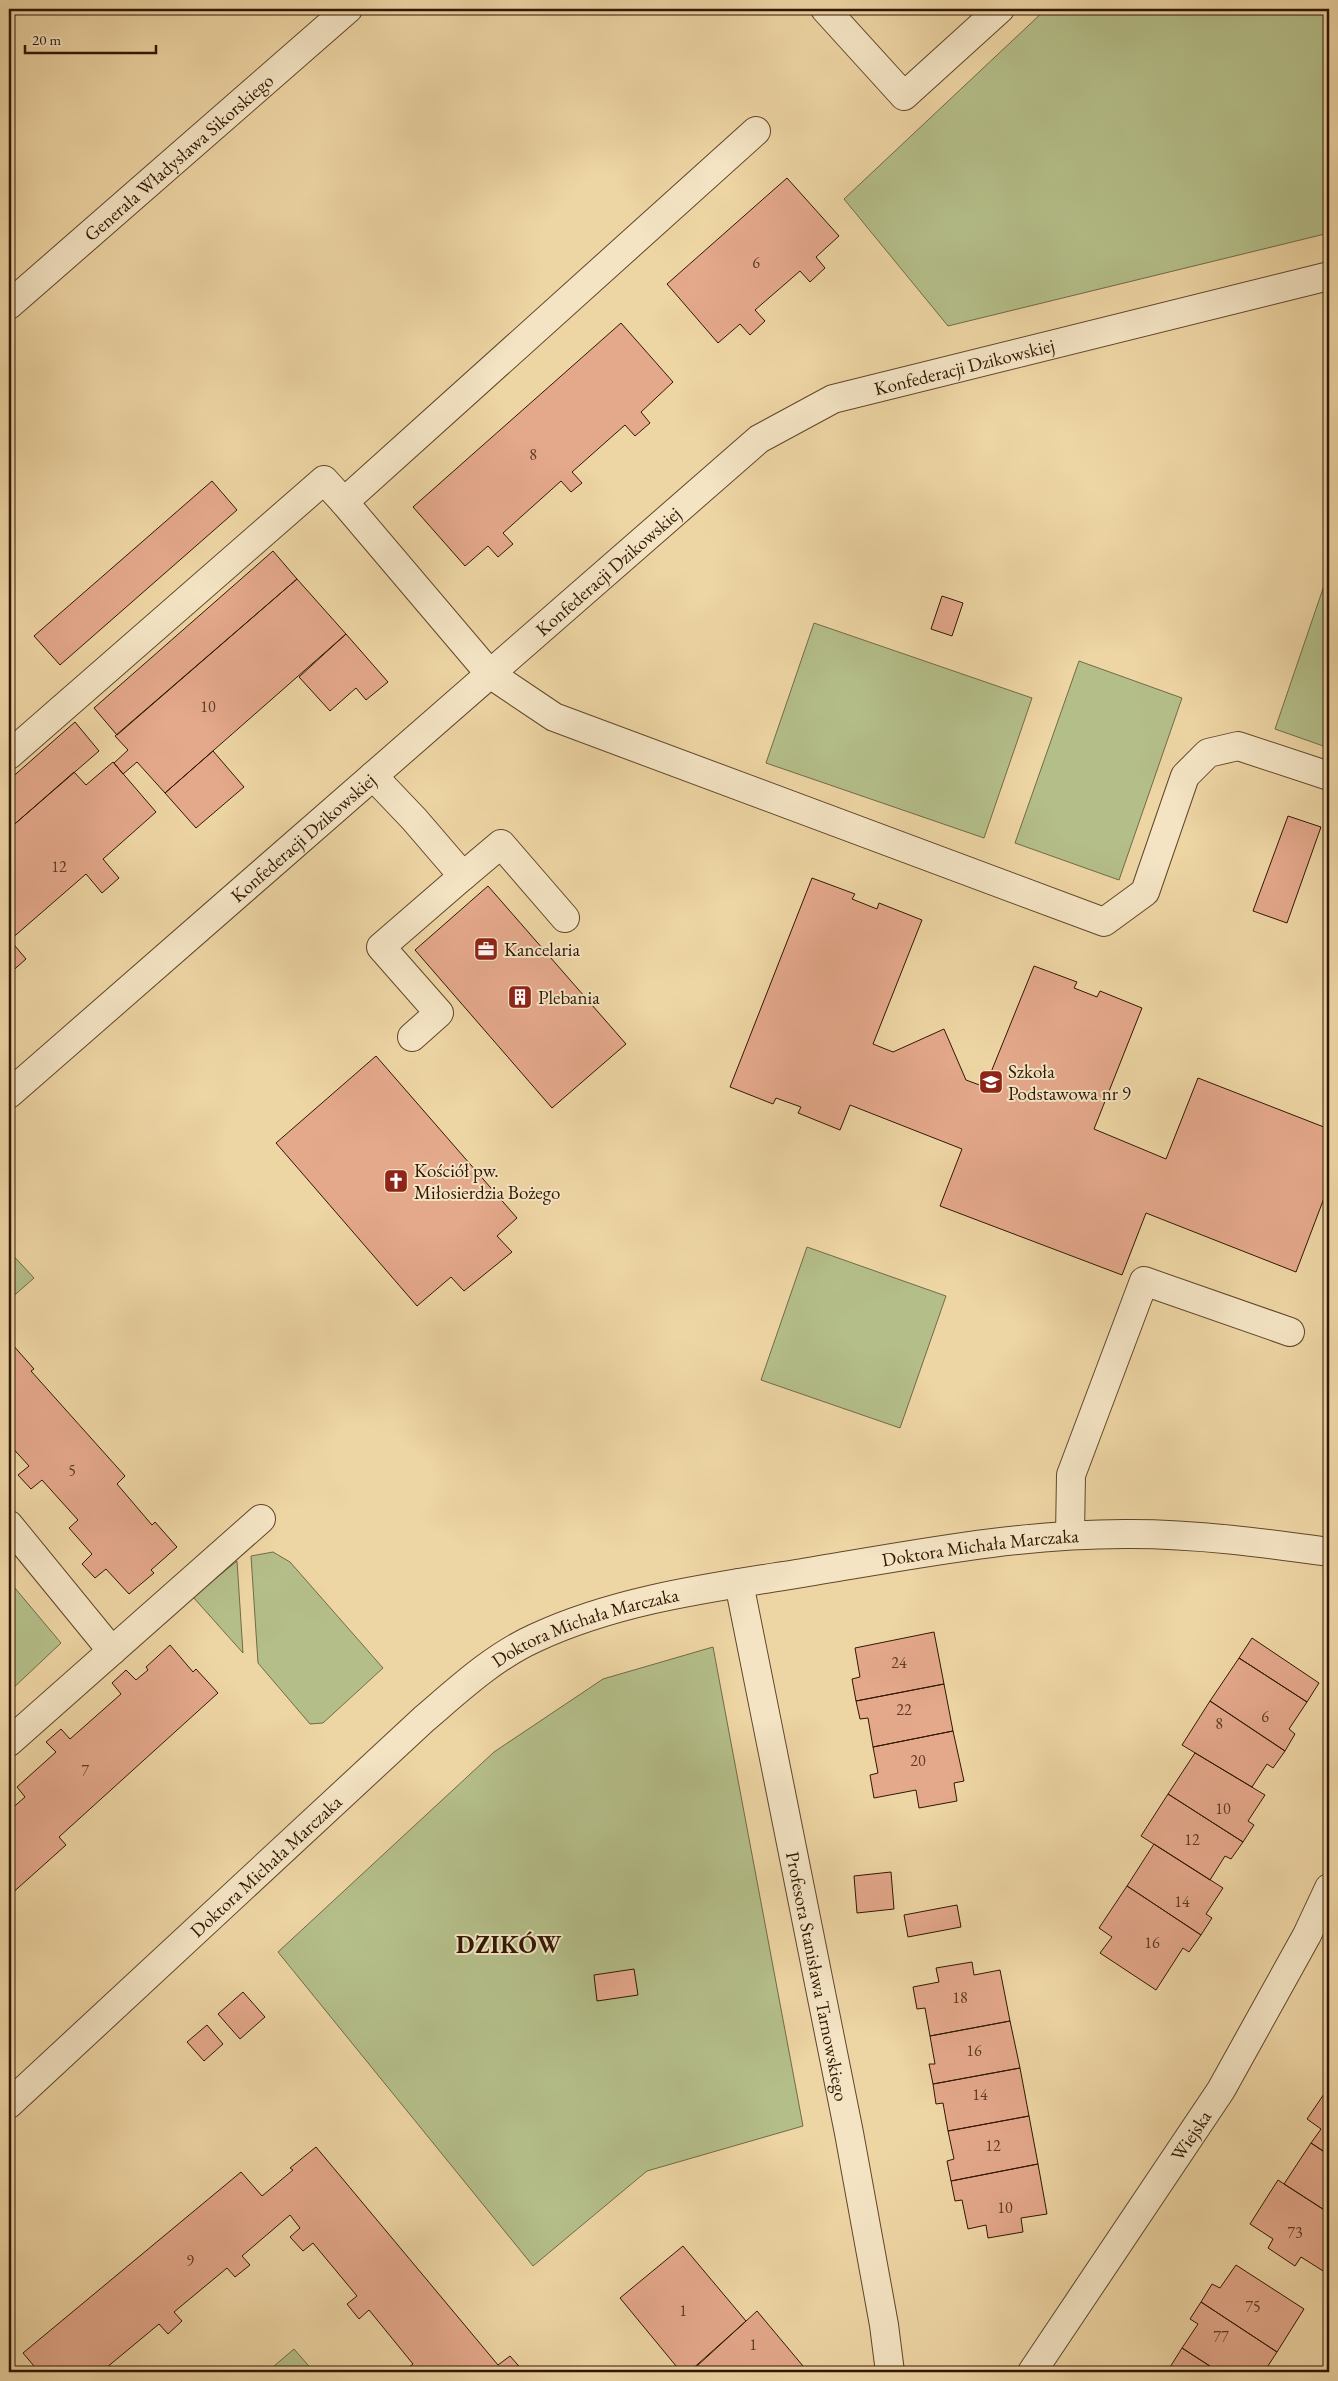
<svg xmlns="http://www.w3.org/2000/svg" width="1338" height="2381" font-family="'EB Garamond',serif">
<rect width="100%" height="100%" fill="#eed5a4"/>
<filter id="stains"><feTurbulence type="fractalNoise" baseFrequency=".004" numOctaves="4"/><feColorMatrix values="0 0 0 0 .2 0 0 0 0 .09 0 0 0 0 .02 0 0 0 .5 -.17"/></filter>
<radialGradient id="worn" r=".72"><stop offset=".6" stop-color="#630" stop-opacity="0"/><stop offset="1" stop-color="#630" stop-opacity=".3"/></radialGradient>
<path fill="#b4be89" stroke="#726a46" d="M 1046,9 L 1329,9 L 1329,233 L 948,326 L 844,199 Z
M 1329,571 L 1329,748 L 1275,729 Z
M 814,623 L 1032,698 L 984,838 L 766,763 Z
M 1079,661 L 1182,698 L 1119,880 L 1015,843 Z
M 807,1247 L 946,1296 L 900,1428 L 761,1380 Z
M 9,1251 L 34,1278 L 9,1300 Z
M 273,1552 L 290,1562 L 383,1668 L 323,1723 L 310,1724 L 258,1663 L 251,1556 Z
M 237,1561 L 243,1653 L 193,1597 Z
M 9,1581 L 61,1643 L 9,1692 Z
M 713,1647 L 803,2126 L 647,2171 L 533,2266 L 278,1952 L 494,1752 L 603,1679 Z
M 294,2349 L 314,2372 L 267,2372 Z"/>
<path fill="#e4a88b" stroke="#301703" d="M 787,178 L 839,236 L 816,257 L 825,268 L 810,282 L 800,271 L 755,310 L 765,321 L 750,335 L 740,324 L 718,343 L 667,284 Z
M 621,323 L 673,382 L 641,412 L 650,423 L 635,436 L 625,425 L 572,472 L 582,483 L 571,492 L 561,481 L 503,533 L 513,544 L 498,557 L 488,546 L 465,566 L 413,507 Z
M 212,481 L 237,510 L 60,665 L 34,636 Z
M 273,551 L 297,579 L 117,735 L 94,708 Z
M 297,579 L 346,634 L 165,793 L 137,762 L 123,774 L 114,763 L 128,750 L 115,736 Z
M 942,596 L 963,603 L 952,636 L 931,629 Z
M 346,634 L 388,682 L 366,700 L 356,688 L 330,711 L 299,677 Z
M 75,722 L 99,751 L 9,829 L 9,780 Z
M 213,751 L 244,787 L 196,828 L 165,793 Z
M 113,762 L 156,812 L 103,859 L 119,878 L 102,893 L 86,874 L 10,940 L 26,959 L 9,974 L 9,829 L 74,772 L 86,785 Z
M 1288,816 L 1321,827 L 1287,923 L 1253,911 Z
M 812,878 L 855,894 L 852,899 L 877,909 L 879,903 L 922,920 L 873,1044 L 893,1052 L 944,1029 L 966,1080 L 985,1087 L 1034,966 L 1077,982 L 1074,988 L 1097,997 L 1100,991 L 1142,1008 L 1094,1129 L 1166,1159 L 1198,1078 L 1329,1129 L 1329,1185 L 1296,1272 L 1146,1213 L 1122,1275 L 940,1206 L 962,1149 L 850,1105 L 840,1130 L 798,1113 L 801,1107 L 776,1098 L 773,1104 L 730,1087 Z
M 488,886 L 626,1044 L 552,1108 L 415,950 Z
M 376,1056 L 517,1218 L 497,1236 L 512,1252 L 464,1291 L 451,1277 L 417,1306 L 276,1143 Z
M 12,1344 L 34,1369 L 31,1371 L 125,1476 L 117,1484 L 152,1525 L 155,1522 L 177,1547 L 151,1570 L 154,1573 L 129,1594 L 106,1569 L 95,1578 L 82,1564 L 92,1554 L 69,1528 L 78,1520 L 42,1480 L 31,1489 L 18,1475 L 29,1466 L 9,1444 L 9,1347 Z
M 934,1632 L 944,1684 L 856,1701 L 852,1679 L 860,1677 L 855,1648 Z
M 1252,1638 L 1319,1683 L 1307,1702 L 1239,1658 Z
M 170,1645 L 193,1672 L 196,1669 L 218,1693 L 59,1837 L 66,1845 L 9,1896 L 9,1811 L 25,1797 L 17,1787 L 56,1752 L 46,1742 L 61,1729 L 70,1739 L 121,1694 L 112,1683 L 126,1670 L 136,1680 L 148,1670 L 146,1667 Z
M 1239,1658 L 1307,1702 L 1289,1729 L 1295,1734 L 1285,1751 L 1210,1701 Z
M 944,1684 L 953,1731 L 873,1747 L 868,1718 L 860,1719 L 856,1701 Z
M 1210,1701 L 1285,1751 L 1273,1768 L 1267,1764 L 1252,1787 L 1182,1745 Z
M 953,1731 L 964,1781 L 954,1783 L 957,1801 L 919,1808 L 916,1790 L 874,1798 L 870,1775 L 878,1773 L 873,1747 Z
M 1195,1753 L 1265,1795 L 1248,1821 L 1254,1825 L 1243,1842 L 1168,1794 Z
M 1168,1794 L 1243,1842 L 1231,1859 L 1225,1856 L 1210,1880 L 1141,1836 Z
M 1154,1844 L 1223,1888 L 1206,1914 L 1212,1918 L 1201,1935 L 1127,1886 Z
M 891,1872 L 894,1909 L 857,1913 L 854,1876 Z
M 1127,1886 L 1201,1935 L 1189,1952 L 1183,1948 L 1156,1990 L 1100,1953 L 1112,1937 L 1099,1928 Z
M 957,1905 L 961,1927 L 908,1937 L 904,1915 Z
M 972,1962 L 974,1975 L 1000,1970 L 1010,2021 L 930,2036 L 925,2008 L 917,2009 L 913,1987 L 939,1982 L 936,1968 Z
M 634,1969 L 638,1995 L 597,2001 L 594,1975 Z
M 243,1992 L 265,2017 L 240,2039 L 218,2014 Z
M 1010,2021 L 1020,2068 L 933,2084 L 929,2064 L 935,2064 L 930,2036 Z
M 207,2025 L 223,2044 L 204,2061 L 187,2042 Z
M 1020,2068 L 1029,2116 L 948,2131 L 943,2103 L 936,2104 L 933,2084 Z
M 1329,2086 L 1329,2097 L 1324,2094 Z
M 1324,2094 L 1329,2097 L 1329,2155 L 1311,2143 L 1321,2129 L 1307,2119 Z
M 1029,2116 L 1038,2164 L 951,2181 L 947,2161 L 954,2159 L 948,2131 Z
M 1311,2143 L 1329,2155 L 1329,2213 L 1284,2184 Z
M 316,2147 L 498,2365 L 510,2356 L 524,2372 L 403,2372 L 413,2364 L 369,2310 L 359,2319 L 347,2304 L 357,2296 L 313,2243 L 303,2251 L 290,2237 L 300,2228 L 290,2215 L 242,2256 L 250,2265 L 235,2277 L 227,2268 L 174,2312 L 182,2321 L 168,2334 L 159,2324 L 106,2368 L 109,2372 L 39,2372 L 23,2353 L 241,2172 L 262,2196 L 293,2170 L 290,2168 Z
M 1038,2164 L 1047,2214 L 1021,2218 L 1023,2232 L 988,2238 L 986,2225 L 968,2229 L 962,2200 L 955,2201 L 951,2181 Z
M 1278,2180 L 1329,2213 L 1328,2274 L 1301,2257 L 1295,2266 L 1268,2248 L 1273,2239 L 1250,2224 Z
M 683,2246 L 746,2321 L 689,2372 L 681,2372 L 620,2298 Z
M 1236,2265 L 1304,2309 L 1277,2352 L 1201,2302 L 1212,2284 L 1220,2288 Z
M 1201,2302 L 1277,2352 L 1264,2372 L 1219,2372 L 1182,2348 L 1198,2324 L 1190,2319 Z
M 757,2311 L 808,2372 L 702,2372 L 697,2366 Z
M 1182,2348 L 1219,2372 L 1167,2372 Z"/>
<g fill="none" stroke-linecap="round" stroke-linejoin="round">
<defs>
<g id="minor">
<path d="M 825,9 L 904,96 L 1000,9"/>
<path d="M 756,131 L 344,502 L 490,674 L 554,717 L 1104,922 L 1145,892 L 1185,776 L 1208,753 L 1238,746 L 1329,776"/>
<path id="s1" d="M 9,305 L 348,9"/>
<path d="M 9,755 L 324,480 L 344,502"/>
<path d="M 373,776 L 414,819 L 463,876 L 381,947 L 439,1013 L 412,1037"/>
<path d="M 463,876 L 501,844 L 565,918"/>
<path id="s2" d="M 9,1094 L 759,439 L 833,399 L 1329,276"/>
<path d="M 9,1525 L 112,1651"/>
<path d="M 1070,1535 L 1071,1475 L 1144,1281 L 1290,1332"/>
<path id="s3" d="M 739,1583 L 849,2133 L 884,2325 L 890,2372"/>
<path d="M 9,1742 L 261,1519"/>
<path id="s4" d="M 9,2104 L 424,1719 C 458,1690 493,1657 535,1638 C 617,1600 708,1588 796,1574 C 907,1556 1018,1533 1131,1534 C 1197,1534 1264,1543 1329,1552"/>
<path id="s5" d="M 1032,2372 L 1221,2090 L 1307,1935 L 1329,1888"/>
</g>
</defs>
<use href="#minor" stroke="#60462b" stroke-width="30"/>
<use href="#minor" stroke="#f4e4c4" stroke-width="28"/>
</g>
<defs>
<symbol id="office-square" viewBox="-11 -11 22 22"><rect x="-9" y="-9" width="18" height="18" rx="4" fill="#8f2418" stroke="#f4e4c4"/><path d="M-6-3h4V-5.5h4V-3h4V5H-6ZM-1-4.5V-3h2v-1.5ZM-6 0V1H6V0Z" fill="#fff"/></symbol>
<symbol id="building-square" viewBox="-11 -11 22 22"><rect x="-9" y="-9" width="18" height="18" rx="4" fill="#8f2418" stroke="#f4e4c4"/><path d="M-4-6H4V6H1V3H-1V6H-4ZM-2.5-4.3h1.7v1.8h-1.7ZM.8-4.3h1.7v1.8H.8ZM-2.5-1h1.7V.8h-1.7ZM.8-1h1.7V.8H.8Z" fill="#fff"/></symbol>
<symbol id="school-square" viewBox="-11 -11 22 22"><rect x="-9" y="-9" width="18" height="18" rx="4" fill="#8f2418" stroke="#f4e4c4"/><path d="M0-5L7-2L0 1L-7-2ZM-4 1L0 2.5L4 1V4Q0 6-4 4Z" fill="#fff"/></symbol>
<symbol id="church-square" viewBox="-11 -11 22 22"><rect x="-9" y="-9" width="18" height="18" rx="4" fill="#8f2418" stroke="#f4e4c4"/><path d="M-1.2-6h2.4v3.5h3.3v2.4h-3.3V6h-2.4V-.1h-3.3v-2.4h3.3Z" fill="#fff"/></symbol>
</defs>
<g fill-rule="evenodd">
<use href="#office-square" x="472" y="935" width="28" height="28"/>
<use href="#building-square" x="506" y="983" width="28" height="28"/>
<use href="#school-square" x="977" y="1068" width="28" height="28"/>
<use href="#church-square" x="382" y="1167" width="28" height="28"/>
</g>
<g text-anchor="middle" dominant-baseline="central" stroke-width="4" stroke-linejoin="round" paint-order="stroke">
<g font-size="16" fill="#5d3b25">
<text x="756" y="262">6</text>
<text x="533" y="454">8</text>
<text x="208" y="706">10</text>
<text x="59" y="866">12</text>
<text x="72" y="1470">5</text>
<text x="899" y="1662">24</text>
<text x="904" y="1709">22</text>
<text x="1265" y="1716">6</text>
<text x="1219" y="1723">8</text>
<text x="918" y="1760">20</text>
<text x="85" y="1770">7</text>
<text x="1223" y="1808">10</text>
<text x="1192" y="1839">12</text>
<text x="1182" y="1901">14</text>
<text x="1152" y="1942">16</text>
<text x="960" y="1997">18</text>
<text x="974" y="2050">16</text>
<text x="980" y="2094">14</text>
<text x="993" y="2145">12</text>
<text x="1005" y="2207">10</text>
<text x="1295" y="2232">73</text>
<text x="190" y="2260">9</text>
<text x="1253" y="2306">75</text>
<text x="683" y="2310">1</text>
<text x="1221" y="2336">77</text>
<text x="753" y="2344">1</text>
</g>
<g font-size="19" fill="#301703" stroke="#f4e4c4">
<text stroke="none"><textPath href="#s1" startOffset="225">Generała Władysława Sikorskiego</textPath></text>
<text stroke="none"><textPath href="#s2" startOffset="1215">Konfederacji Dzikowskiej</textPath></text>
<text stroke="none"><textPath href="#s2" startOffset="795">Konfederacji Dzikowskiej</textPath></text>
<text stroke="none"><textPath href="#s2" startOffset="390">Konfederacji Dzikowskiej</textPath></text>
<text stroke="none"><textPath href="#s4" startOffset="1160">Doktora Michała Marczaka</textPath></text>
<text stroke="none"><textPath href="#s4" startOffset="755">Doktora Michała Marczaka</textPath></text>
<text stroke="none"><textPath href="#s4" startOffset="350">Doktora Michała Marczaka</textPath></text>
<text stroke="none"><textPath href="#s3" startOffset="401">Profesora Stanisława Tarnowskiego</textPath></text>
<text stroke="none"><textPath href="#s5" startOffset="285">Wiejska</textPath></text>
</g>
<g font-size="19" fill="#301703" stroke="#f4e4c4" text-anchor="start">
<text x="504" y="949">Kancelaria</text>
<text x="538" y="997">Plebania</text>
<text x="1008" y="1071">Szkoła<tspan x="1008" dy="22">Podstawowa nr 9</tspan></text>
<text x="414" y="1170">Kościół pw.<tspan x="414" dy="22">Miłosierdzia Bożego</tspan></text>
</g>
<g font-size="24" font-weight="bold" letter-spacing="1" fill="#301703" stroke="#f4e4c4">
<text x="509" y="1944">DZIKÓW</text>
</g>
</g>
<rect width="1338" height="2381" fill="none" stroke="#eed5a4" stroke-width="30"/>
<rect x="10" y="10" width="1318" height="2361" fill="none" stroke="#301703" stroke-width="2.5"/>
<rect x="15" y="15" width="1308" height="2351" fill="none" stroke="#301703"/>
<path d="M25 45v8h131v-8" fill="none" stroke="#301703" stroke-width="2.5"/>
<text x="32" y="45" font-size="15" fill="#301703" stroke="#f4e4c4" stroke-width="4" paint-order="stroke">20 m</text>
<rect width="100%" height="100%" filter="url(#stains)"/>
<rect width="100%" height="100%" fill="url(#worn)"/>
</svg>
